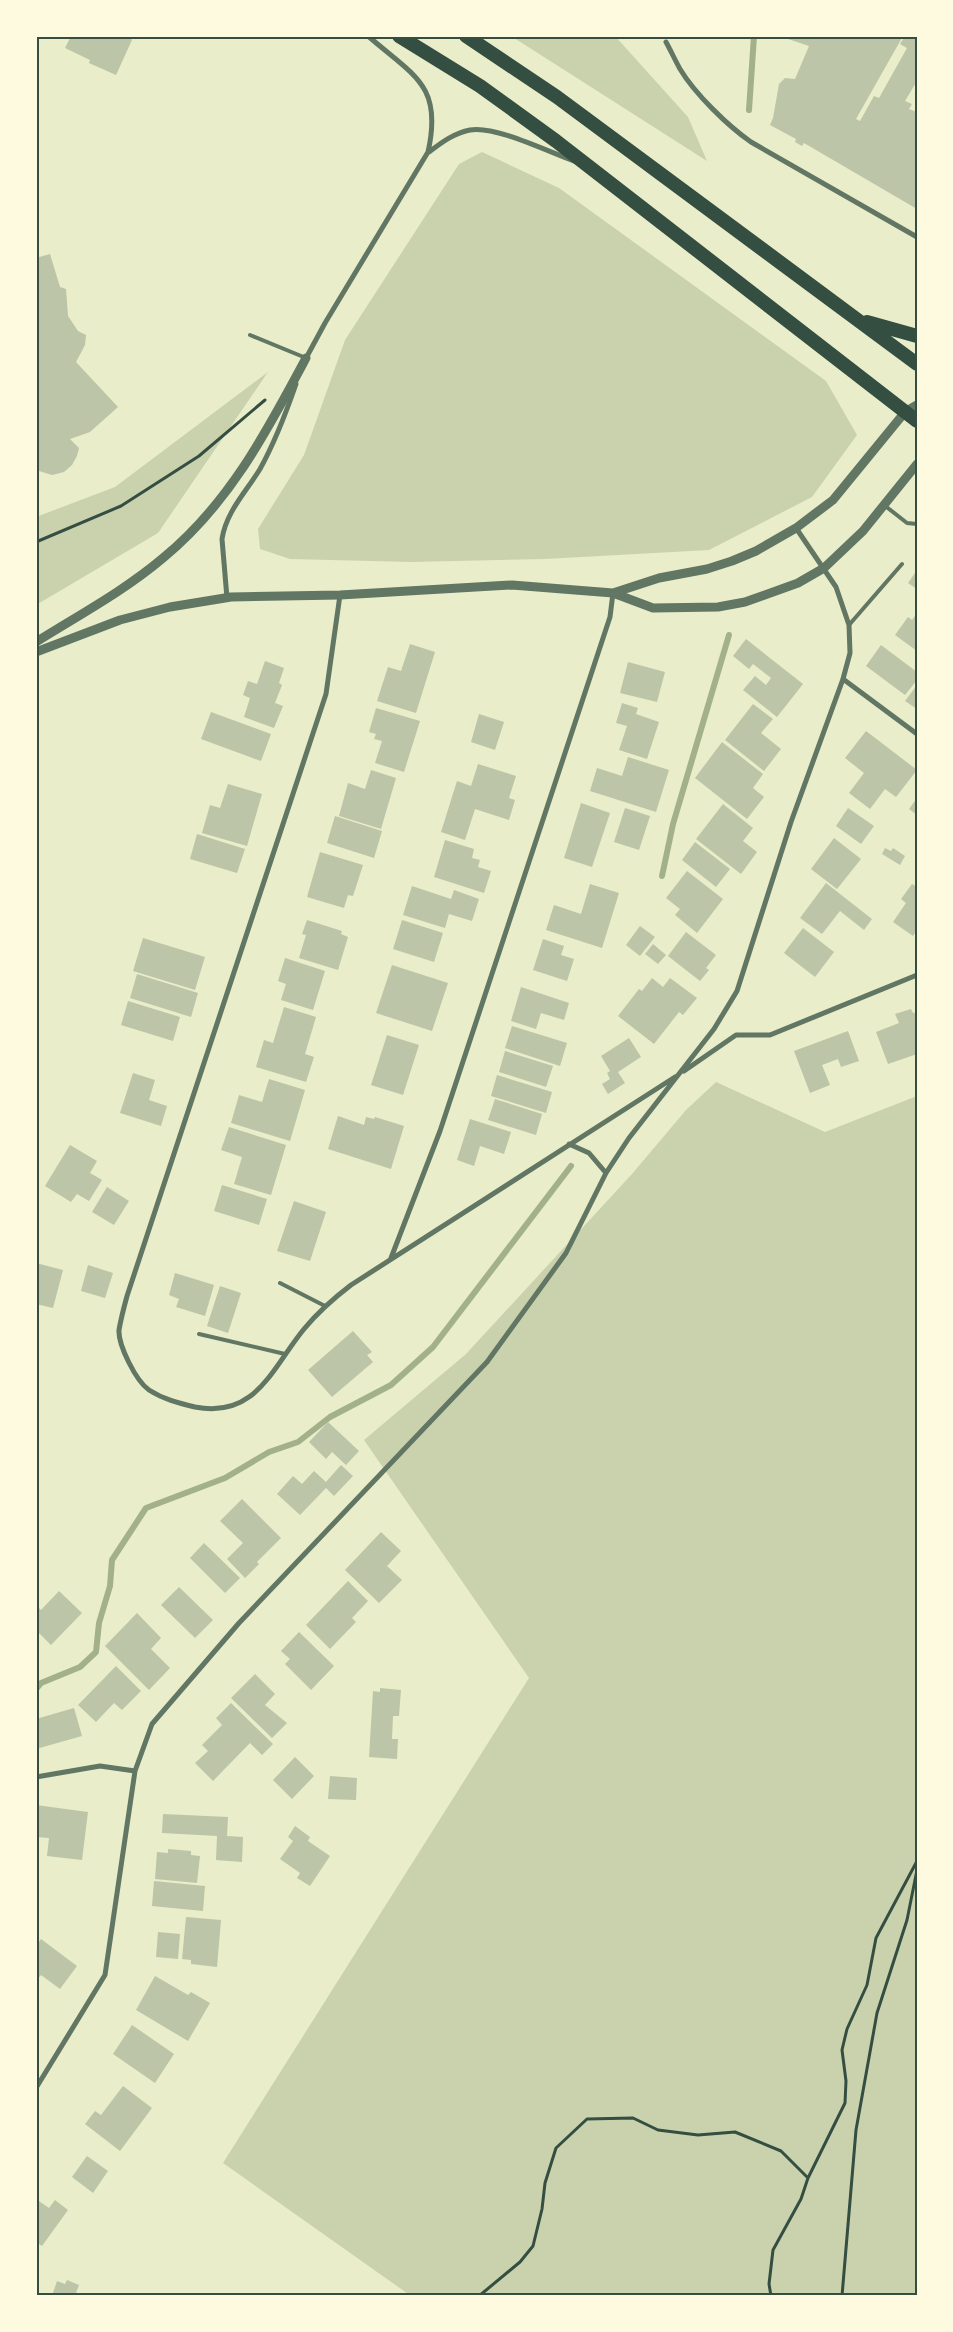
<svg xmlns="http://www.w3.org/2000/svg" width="953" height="2332" font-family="'Times New Roman',serif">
<rect width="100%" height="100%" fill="#e9edc9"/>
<path fill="#cad2ad" d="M 511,36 L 615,36 L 688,117 L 707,161 Z
M 482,152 L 559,188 L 826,381 L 857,435 L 812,497 L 709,550 L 545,559 L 411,562 L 290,559 L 260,549 L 258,529 L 304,455 L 345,340 L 459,164 Z
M 268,372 L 158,533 L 36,605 L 36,517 L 115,487 Z
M 716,1082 L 825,1132 L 917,1096 L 917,2296 L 411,2296 L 223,2163 L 529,1678 L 364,1440 L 466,1354 L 632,1174 L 686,1110 Z"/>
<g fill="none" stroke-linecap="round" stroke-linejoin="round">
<path stroke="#a3b18a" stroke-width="6" d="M 749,110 L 754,36
M 662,876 L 673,824 L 729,635
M 36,1689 L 41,1683 L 80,1667 L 96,1652 L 99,1623 L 110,1586 L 112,1560 L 146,1508 L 225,1478 L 269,1452 L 298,1442 L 330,1417 L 391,1385 L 433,1347 L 571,1166"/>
</g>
<path fill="#bcc5a7" d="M 71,36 L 128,36 L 132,40 L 116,75 L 89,63 L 90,60 L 65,48 Z
M 779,36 L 903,36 L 856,119 L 860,121 L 874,96 L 879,98 L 907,48 L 900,44 L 905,36 L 917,36 L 917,81 L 905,101 L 912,104 L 909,109 L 917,112 L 917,209 L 804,143 L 802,146 L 795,142 L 796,139 L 770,125 L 773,118 L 779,84 L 785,78 L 795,79 L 809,46 Z
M 50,254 L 60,287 L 66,289 L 68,316 L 78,331 L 86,335 L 85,345 L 76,362 L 118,407 L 90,432 L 70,439 L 79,448 L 77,456 L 72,465 L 64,472 L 52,475 L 36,470 L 36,258 Z
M 917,570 L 917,589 L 908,583 Z
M 917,613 L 917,651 L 895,635 L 908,617 L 912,620 Z
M 746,639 L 803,684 L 777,717 L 743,690 L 755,676 L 766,685 L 771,678 L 753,664 L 749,669 L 733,656 Z
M 410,644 L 435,652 L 416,713 L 377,701 L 388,667 L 401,671 Z
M 881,645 L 917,672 L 917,680 L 905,695 L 866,666 Z
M 265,661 L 284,668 L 279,683 L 282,685 L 275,703 L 283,706 L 274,728 L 244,717 L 250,698 L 243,695 L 248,681 L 257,684 Z
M 628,662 L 665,672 L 657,702 L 620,693 Z
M 917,685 L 917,709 L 905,701 Z
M 622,703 L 638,708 L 636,714 L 659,722 L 647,759 L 619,750 L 627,726 L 616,723 Z
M 753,704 L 773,719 L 761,733 L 781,749 L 764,771 L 725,740 Z
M 376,708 L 420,721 L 404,772 L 375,763 L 382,741 L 374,739 L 376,734 L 369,732 Z
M 211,712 L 271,734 L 261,761 L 201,739 Z
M 479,714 L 504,722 L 495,750 L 471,742 Z
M 866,731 L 917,770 L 896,797 L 885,789 L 870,809 L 849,793 L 864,773 L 845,758 Z
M 722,742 L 763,774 L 753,788 L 764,797 L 747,819 L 695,778 Z
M 628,757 L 669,770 L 656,812 L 590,791 L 597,768 L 622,776 Z
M 478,764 L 516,776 L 509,798 L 515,800 L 509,820 L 475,809 L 465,840 L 441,832 L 457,781 L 471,786 Z
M 371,770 L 396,778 L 381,829 L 339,816 L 348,783 L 365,789 Z
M 228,784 L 262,794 L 247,846 L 202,833 L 210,805 L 220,808 Z
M 917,798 L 917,815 L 909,809 Z
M 581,803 L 610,813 L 592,867 L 564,858 Z
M 723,804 L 753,828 L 743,841 L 757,852 L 741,874 L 696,839 Z
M 625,808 L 650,816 L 639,850 L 614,842 Z
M 848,808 L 874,826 L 861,844 L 836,826 Z
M 335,816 L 382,831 L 374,858 L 327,843 Z
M 197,834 L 245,849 L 237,873 L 190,859 Z
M 834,838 L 861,859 L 837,889 L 811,869 Z
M 445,840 L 474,849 L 472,858 L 480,860 L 478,867 L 491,871 L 484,893 L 434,877 Z
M 695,842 L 730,869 L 716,887 L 682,860 Z
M 885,848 L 891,851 L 893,848 L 905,856 L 900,865 L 882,854 Z
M 320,852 L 363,865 L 353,896 L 348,895 L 344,908 L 307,897 Z
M 687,871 L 723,899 L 697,933 L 675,915 L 680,909 L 666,898 Z
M 826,883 L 872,919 L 864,930 L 840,911 L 822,934 L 800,918 Z
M 590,884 L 619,893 L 602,948 L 546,930 L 554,905 L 581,914 Z
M 912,884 L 917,887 L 917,930 L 913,936 L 893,922 L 906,903 L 901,899 Z
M 412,886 L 451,899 L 454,890 L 479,899 L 472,921 L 449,914 L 445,928 L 403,915 Z
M 307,920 L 342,931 L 341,934 L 348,937 L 338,970 L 299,958 L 306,935 L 302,934 Z
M 402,920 L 443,933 L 434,962 L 393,949 Z
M 640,926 L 655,937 L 640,956 L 626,945 Z
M 803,928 L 834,952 L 815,977 L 784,953 Z
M 686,932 L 716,955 L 706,968 L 709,970 L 700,981 L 668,956 Z
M 143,938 L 205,957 L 195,990 L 133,971 Z
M 543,939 L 564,946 L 561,955 L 574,959 L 567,981 L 533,970 Z
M 653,944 L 666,955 L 658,964 L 645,954 Z
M 285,958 L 325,971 L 313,1010 L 281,1000 L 286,984 L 278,981 Z
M 392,965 L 448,983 L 432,1031 L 376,1013 Z
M 137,974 L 198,993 L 191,1017 L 130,998 Z
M 652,978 L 663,987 L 670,978 L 697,998 L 683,1015 L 679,1012 L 654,1044 L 618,1016 L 639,989 L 642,991 Z
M 521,987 L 569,1003 L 564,1020 L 541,1013 L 536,1029 L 511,1021 Z
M 128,1001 L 180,1017 L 173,1041 L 121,1025 Z
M 284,1007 L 316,1017 L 305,1054 L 314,1057 L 306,1082 L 256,1067 L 264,1040 L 273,1043 Z
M 911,1009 L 913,1013 L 917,1012 L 917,1054 L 888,1064 L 876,1032 L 899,1023 L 895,1014 Z
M 512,1026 L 567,1043 L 560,1066 L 505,1048 Z
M 848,1031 L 859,1061 L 841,1067 L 838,1059 L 822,1065 L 830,1085 L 810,1093 L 794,1051 Z
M 387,1035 L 419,1045 L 403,1095 L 371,1085 Z
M 629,1038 L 641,1057 L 618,1072 L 625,1083 L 608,1094 L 602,1084 L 610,1079 L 607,1073 L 610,1071 L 601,1056 Z
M 505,1051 L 553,1066 L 546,1087 L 499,1072 Z
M 133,1073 L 155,1080 L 149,1100 L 167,1106 L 161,1126 L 120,1113 Z
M 497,1075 L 552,1092 L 546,1113 L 491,1096 Z
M 269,1079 L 305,1090 L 290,1141 L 231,1123 L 239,1095 L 262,1102 Z
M 495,1099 L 542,1114 L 536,1135 L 488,1120 Z
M 338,1116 L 364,1125 L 366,1117 L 374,1119 L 375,1117 L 404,1126 L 391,1169 L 328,1149 Z
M 470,1119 L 511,1132 L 504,1154 L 480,1146 L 474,1166 L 457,1160 Z
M 229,1127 L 286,1145 L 271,1195 L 234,1184 L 242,1157 L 221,1150 Z
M 70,1145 L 97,1161 L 90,1173 L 102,1180 L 89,1201 L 77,1194 L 71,1202 L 45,1186 Z
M 222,1185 L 267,1199 L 259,1225 L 214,1211 Z
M 107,1187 L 129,1201 L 114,1225 L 92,1212 Z
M 294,1201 L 326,1212 L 310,1261 L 277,1251 Z
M 36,1263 L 63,1270 L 53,1308 L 36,1304 Z
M 88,1265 L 113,1273 L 105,1298 L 81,1291 Z
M 175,1273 L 214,1285 L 205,1316 L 176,1307 L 179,1299 L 169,1295 Z
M 220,1286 L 241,1293 L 228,1333 L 207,1326 Z
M 353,1331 L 372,1352 L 367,1355 L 373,1362 L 332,1397 L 308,1370 Z
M 328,1422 L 359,1451 L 346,1465 L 332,1452 L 326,1459 L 309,1442 Z
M 341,1465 L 353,1476 L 334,1496 L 326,1488 L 300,1515 L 277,1494 L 293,1476 L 302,1484 L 314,1471 L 326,1482 Z
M 242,1499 L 281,1538 L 257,1562 L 259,1564 L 245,1578 L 227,1559 L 243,1543 L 220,1521 Z
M 381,1532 L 401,1551 L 387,1566 L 402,1580 L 379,1603 L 345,1570 Z
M 204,1543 L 240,1578 L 225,1593 L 190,1558 Z
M 348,1581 L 368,1601 L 352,1618 L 356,1622 L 330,1649 L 306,1625 Z
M 179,1587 L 213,1620 L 195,1638 L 161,1605 Z
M 59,1591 L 82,1613 L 51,1645 L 36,1630 L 36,1605 L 41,1610 Z
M 137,1613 L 161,1638 L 151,1649 L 170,1668 L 149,1690 L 105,1646 Z
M 299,1632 L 334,1666 L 311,1690 L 285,1664 L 290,1659 L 281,1651 Z
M 116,1666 L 141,1691 L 122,1710 L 114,1703 L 96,1722 L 78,1705 Z
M 255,1674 L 275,1694 L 265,1705 L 287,1723 L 272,1738 L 231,1698 Z
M 380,1688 L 401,1690 L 399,1716 L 393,1716 L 392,1739 L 398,1739 L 397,1759 L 369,1757 L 373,1691 L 380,1692 Z
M 231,1703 L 273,1744 L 262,1755 L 250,1743 L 213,1781 L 195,1763 L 208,1751 L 202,1745 L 222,1725 L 216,1718 Z
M 74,1708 L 82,1736 L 36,1749 L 36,1719 Z
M 295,1757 L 314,1776 L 292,1799 L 273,1780 Z
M 330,1776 L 357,1778 L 356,1800 L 328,1799 Z
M 36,1805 L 88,1812 L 82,1860 L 47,1856 L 49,1838 L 36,1837 Z
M 163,1814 L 228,1817 L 227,1836 L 243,1837 L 242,1862 L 216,1860 L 217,1836 L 162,1833 Z
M 295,1826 L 310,1837 L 308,1841 L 330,1856 L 310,1886 L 297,1878 L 300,1873 L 280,1859 L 293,1841 L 288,1837 Z
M 168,1849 L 191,1851 L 191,1855 L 200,1856 L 197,1883 L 155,1879 L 157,1852 L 168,1853 Z
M 154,1881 L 205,1886 L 203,1911 L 152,1906 Z
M 186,1917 L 221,1920 L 217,1967 L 191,1964 L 191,1960 L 182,1959 Z
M 158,1932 L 180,1934 L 178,1959 L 156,1957 Z
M 41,1939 L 77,1966 L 60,1989 L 41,1975 L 36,1981 L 36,1946 Z
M 155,1976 L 188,1995 L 191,1992 L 210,2003 L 188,2041 L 136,2010 Z
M 132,2025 L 174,2054 L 155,2083 L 113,2054 Z
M 123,2086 L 152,2108 L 120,2151 L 85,2124 L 95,2111 L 101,2115 Z
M 87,2156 L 108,2171 L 93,2193 L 72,2177 Z
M 36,2199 L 49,2208 L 55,2200 L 68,2210 L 42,2246 L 36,2242 Z
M 67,2280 L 79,2285 L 75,2296 L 52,2296 L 57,2281 L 65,2284 Z"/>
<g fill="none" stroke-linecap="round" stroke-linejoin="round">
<path stroke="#344e41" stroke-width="3" d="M 36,542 L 121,506 L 199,456 L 265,400
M 479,2296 L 520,2262 L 533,2246 L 542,2209 L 545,2183 L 556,2148 L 587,2119 L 633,2118 L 658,2130 L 698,2135 L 735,2132 L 781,2151 L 808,2178
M 771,2296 L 769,2284 L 773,2250 L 801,2199 L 808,2178 L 845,2103 L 846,2081 L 842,2050 L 847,2029 L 867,1985 L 876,1938 L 917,1861
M 842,2296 L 856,2130 L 877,2013 L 907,1920 L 917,1870"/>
<path stroke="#617663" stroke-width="4" d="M 250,335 L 306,358
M 884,505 L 907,523 L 917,524
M 849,625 L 902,564
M 280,1283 L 325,1306
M 199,1334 L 285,1354"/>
<path stroke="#617663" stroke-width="5" d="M 666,42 C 671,51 675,60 680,69 C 695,94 728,126 751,142 L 917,237
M 429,152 C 441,143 454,133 470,130 C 494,125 549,152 574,161
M 305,360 L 325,323 L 428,152 C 443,85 414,76 368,36
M 340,595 L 326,694 L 127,1296 C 124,1307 121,1318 119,1330 C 118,1345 136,1381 149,1390 C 163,1399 178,1403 195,1407 C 256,1419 272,1368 304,1329 C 318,1312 334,1298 351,1285 L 675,1077
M 227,598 L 222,539 C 226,512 246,492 260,469 C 275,442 286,413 296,384
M 843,679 L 917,734
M 684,1071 L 736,1035 L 770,1035 L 917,975
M 569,1144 L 589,1153 L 606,1173
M 391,1258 L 440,1131 L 610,617 L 613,593
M 36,1777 L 100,1766 L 135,1771
M 36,2088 L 105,1975 L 135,1771 L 152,1724 L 239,1623 L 487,1362 L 566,1253 L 606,1173 L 629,1138 L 714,1029 L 737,991 L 791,822 L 843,679 L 850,653 L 849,625 L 836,587 L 796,528"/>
<path stroke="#617663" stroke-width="9" d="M 613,593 L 659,578 L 707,569 L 732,561 L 756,551 L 796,528 L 833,500 L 905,412 L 917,405
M 36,642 C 79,615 124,591 163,558 C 229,504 267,431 306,358
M 36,652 L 120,620 L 170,607 L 231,597 L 340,595 L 512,585 L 613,593 L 653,608 L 718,607 L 745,602 L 798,583 L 824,568 L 863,531 L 917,464"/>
<path stroke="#344e41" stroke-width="14" d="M 399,36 L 480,86 L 556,141 L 917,421
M 466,36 L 557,97 L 917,364
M 867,322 L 917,336"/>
</g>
<rect width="953" height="2332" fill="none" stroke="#fefae0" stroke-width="75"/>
<rect x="38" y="38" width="878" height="2256" fill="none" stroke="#344e41" stroke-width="2"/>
</svg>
